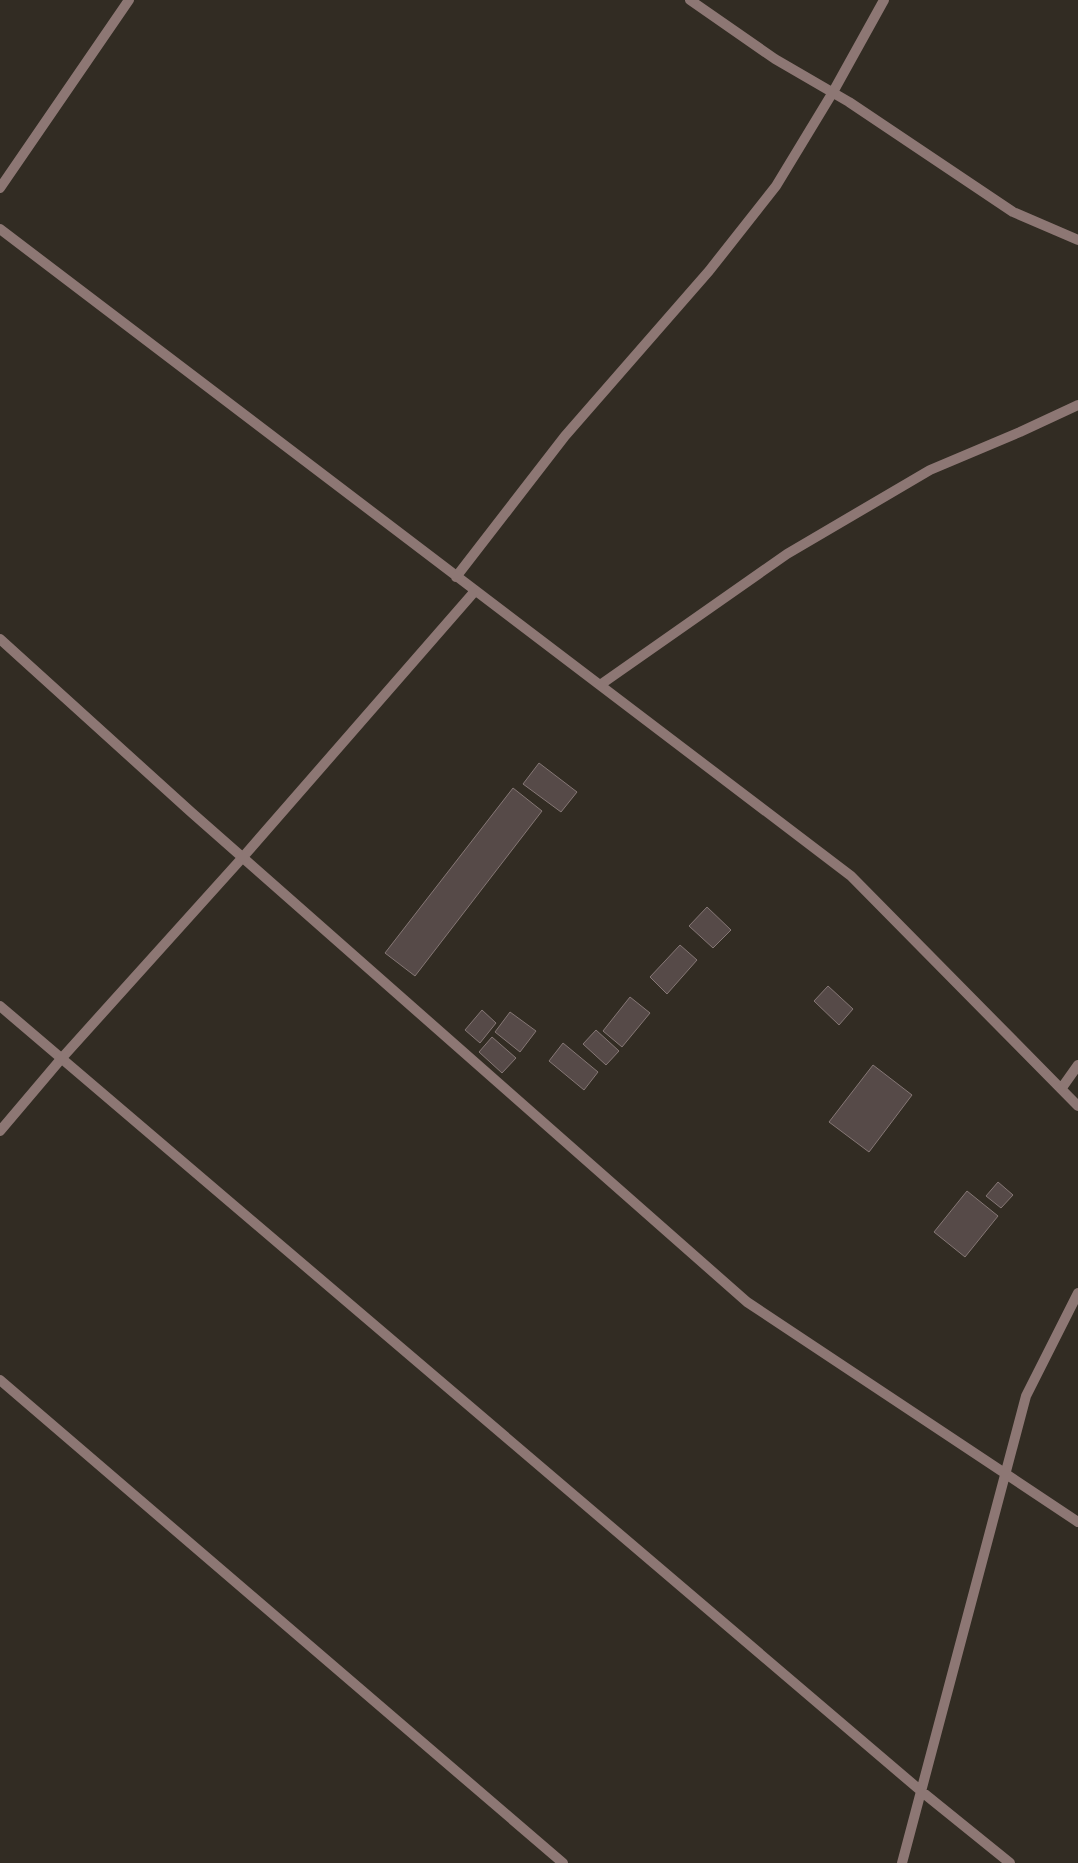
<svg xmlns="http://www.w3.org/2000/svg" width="1078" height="1863" font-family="Montserrat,sans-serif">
<rect width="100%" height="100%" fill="#322c23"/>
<path fill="#564a48" stroke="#857775" d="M 539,763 L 577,792 L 561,812 L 523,784 Z
M 513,788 L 542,811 L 415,976 L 385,953 Z
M 707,907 L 731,930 L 713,948 L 689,926 Z
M 680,945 L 697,960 L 667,994 L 650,977 Z
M 828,986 L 853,1009 L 839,1025 L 814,1001 Z
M 630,997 L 650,1013 L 622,1047 L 603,1031 Z
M 482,1010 L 496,1023 L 480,1043 L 465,1030 Z
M 510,1012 L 536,1031 L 520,1052 L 495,1032 Z
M 596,1030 L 619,1051 L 606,1065 L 583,1044 Z
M 492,1037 L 516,1058 L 502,1073 L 479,1052 Z
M 563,1043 L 598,1072 L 584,1090 L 549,1061 Z
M 873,1065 L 912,1095 L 869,1152 L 829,1122 Z
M 998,1182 L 1013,1195 L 1001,1208 L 986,1196 Z
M 967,1191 L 998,1216 L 965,1257 L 934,1232 Z"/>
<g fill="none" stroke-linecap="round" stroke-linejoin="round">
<path stroke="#8d7774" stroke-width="10" d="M 690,0 L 775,59 L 849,102 L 1013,212 L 1078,240
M 0,188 L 129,0
M 0,229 L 851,876 L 1078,1106
M 456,577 L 565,436 L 709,271 L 776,186 L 833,92 L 884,0
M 0,639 L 191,812 L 747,1302 L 1078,1522
M 600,685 L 787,554 L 930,470 L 1020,432 L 1078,405
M 0,1006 L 921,1791 L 1010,1863
M 1061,1089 L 1078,1065
M 0,1131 L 61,1059 L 243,857 L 475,591
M 0,1380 L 563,1863
M 902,1863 L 1026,1396 L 1078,1293"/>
</g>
</svg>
